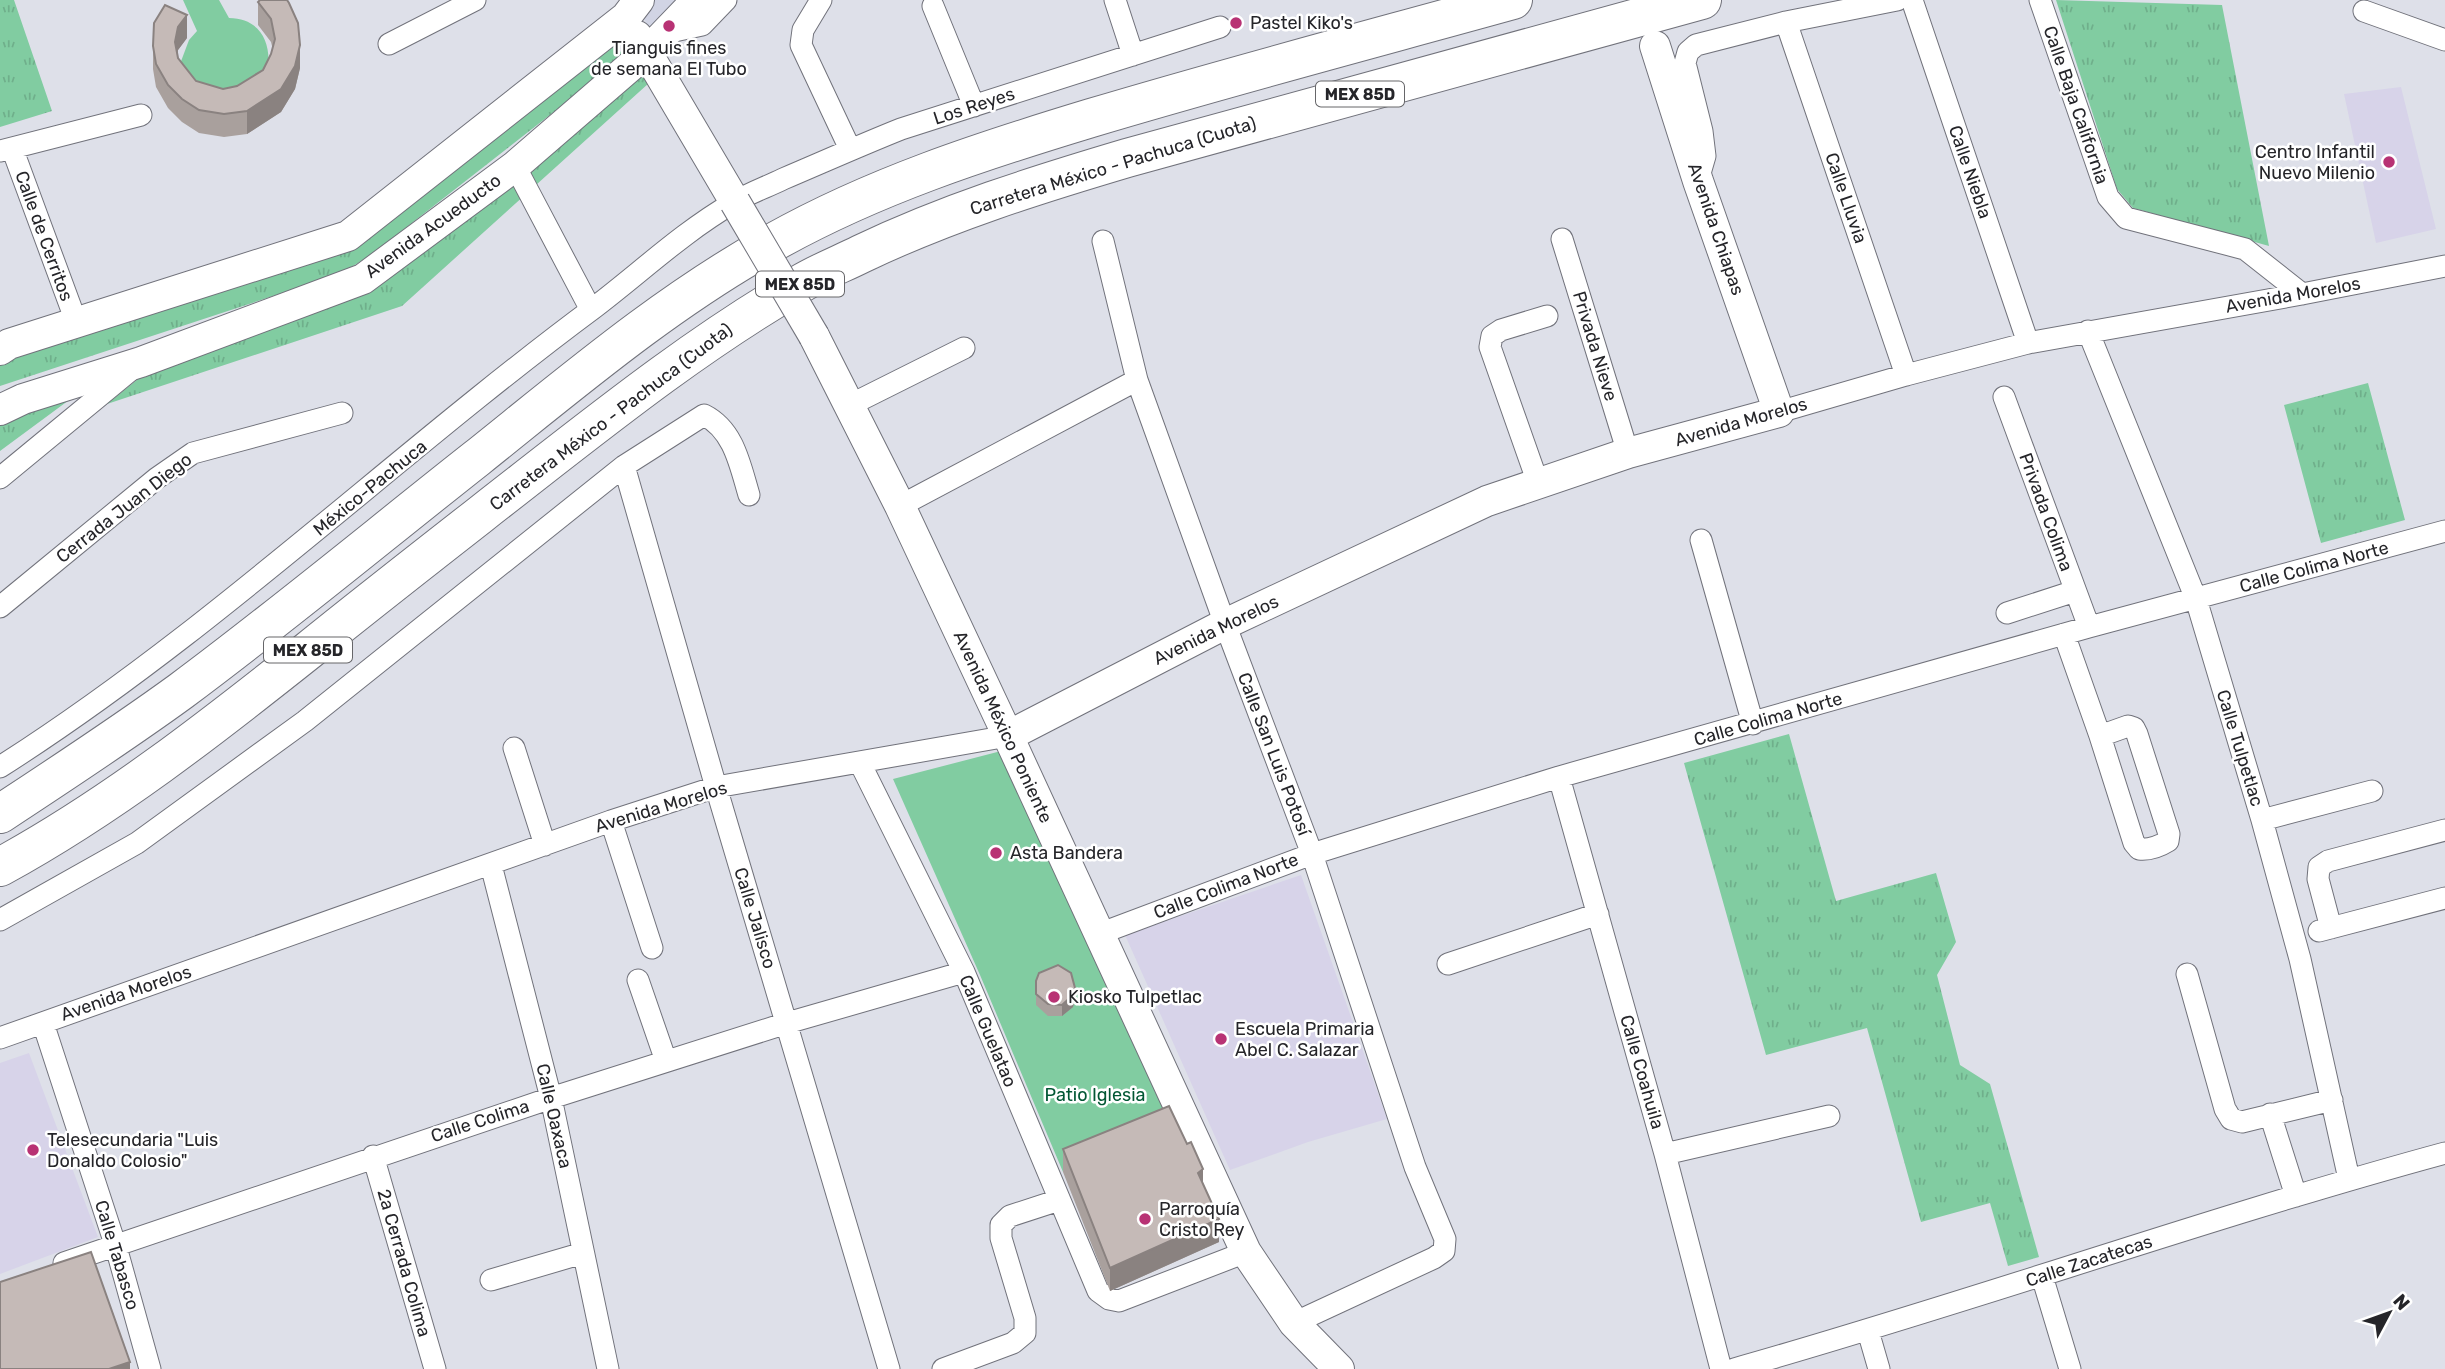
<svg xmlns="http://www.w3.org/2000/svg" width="2445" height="1369" font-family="Rubik,sans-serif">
<defs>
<pattern id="grass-tufts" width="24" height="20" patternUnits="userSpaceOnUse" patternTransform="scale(1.75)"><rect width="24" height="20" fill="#81cca1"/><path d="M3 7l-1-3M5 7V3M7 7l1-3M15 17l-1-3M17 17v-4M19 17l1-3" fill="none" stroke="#6faf8b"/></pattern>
</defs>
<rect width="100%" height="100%" fill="#dee0e9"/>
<path fill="#d1d4e4" d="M 632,0 L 716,0 L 664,51 Z"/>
<path fill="#d7d3e9" d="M 2401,87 L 2436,229 L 2376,243 L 2344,94 Z
M 1301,875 L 1387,1119 L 1308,1142 L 1230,1170 L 1125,935 Z
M 29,1053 L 98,1237 L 0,1274 L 0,1063 Z"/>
<path fill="url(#grass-tufts)" d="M 0,0 L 14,0 L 52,111 L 0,127 Z
M 2056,0 L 2222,5 L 2269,246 L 2133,208 L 2117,189 Z
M 612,39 L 624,57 L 371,255 L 340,274 L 0,386 L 0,362 L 323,256 Z
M 638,69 L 649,83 L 402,306 L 107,404 L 153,367 L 364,289 Z
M 2368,383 L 2405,520 L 2321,543 L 2284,405 Z
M 84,389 L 0,451 L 0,422 Z
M 1789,734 L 1836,901 L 1936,873 L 1956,942 L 1937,975 L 1960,1065 L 1990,1084 L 2039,1257 L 2008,1266 L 1990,1203 L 1921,1222 L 1867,1028 L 1766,1055 L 1684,763 Z"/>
<path fill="#81cca1" d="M 183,0 L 219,0 L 229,18 C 263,18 274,48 266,77 L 209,105 L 180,64 L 189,40 L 197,31 Z
M 1005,750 L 1179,1126 L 1063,1172 L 980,975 L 893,779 Z"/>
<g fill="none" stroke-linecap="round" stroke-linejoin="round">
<defs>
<path id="street" d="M 821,0 L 803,30 L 801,45 L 850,149
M 1115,0 L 1133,55
M 1912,0 L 2028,343
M 2040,0 L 2108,197 L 2126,218 L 2245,249 L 2302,294
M 933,6 L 974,106
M 2364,11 L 2445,40
M 1786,22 L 1906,375
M 665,33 L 702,25 L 726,0
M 389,44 L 475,0
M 12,148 L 77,324
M 0,151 L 141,115
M 515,166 L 591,310
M 1698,180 L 1705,156 L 1702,131 L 1685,63 L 1688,52 L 1696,45 L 1786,22 L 1897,0
M 1562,239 L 1628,453
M 1103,241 L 1137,380 L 1225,624 L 1312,854 L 1415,1167 L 1445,1239 L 1444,1251 L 1434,1258 L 1294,1323
M 2088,331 L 2196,599 L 2262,820 L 2300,959 L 2349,1179
M 2004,397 L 2089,627
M 848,406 L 964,348
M 1779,412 L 1906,375 L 2028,343 L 2302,294 L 2445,266
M 624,466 L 716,787 L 889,1369
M 0,478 L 131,370
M 1538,483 L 1490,347 L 1492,336 L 1501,330 L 1547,316
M 900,506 L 1137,380
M 1701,540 L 1753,724
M 0,607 L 157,478 L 193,453 L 342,413
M 2007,613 L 2075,591
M 2064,634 L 2100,736 L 2134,843 L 2139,849 C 2149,850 2160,846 2168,841 L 2169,834 L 2137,734 L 2134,728 L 2128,726 L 2100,736
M 514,748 L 545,845
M 860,763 L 964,972 L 1098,1291 L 1109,1299 L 1119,1301 L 1246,1252
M 0,767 C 212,632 394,456 595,307 C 641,272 683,232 733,203 C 749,193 767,187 783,179 C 823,162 861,145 901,129 L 1220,27
M 1559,777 L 1665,1154 L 1721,1369
M 2262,820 L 2372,791
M 611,821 L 652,948
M 491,865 L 551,1098 L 608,1369
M 0,920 L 137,843 L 305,721 L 624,466 L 704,415 C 734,430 740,465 749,495
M 2331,928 L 2318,879 L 2319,867 L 2328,861 L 2445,830
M 2319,931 L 2445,898
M 1099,934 L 1312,854 L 1559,777 L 2089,627 L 2445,531
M 1448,964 L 1598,914
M 2187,974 L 2225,1109 L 2231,1119 L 2242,1122 L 2332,1100
M 638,980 L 666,1061
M 43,1023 L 116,1247 L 150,1369
M 0,1038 L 611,821 L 716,787 L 1008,736
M 2270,1114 L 2296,1196
M 1665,1154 L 1829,1116
M 373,1156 L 435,1369
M 64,1263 L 551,1098 L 787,1023 L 964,972
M 2042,1276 L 2070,1369
M 491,1280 L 583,1253
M 1868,1331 L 1879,1369
M 943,1369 L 1013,1343 L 1025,1333 L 1025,1318 L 1001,1238 L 1001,1225 L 1010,1216 L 1059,1200
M 1734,1369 C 1972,1302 2206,1218 2445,1153"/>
<path id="secondary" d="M 637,36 L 735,202
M 814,336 L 900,506 L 1008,736 L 1246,1252 L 1294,1323 L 1339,1369
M 0,350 L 9,344 L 348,236 L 626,17 L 639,0
M 0,410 L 23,399 L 141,362 L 363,279 L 515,166 L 647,52 L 697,0
M 1008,736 L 1225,624 L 1487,501 L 1628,453 L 1779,412 L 1698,181 L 1655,46"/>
<path id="highway" d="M 0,814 C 61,774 122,734 181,691 C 282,616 378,536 477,458 C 572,382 667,301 774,242 C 874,186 982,151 1091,118 C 1231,76 1372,39 1513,0
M 0,867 C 110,807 211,728 309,650 C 382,591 457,533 531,475 C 618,407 705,339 800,284 C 820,272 841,264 861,254 C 947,213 1036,185 1127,158 L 1702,0"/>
</defs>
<use href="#street" stroke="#71727b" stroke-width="23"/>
<use href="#secondary" stroke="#71727b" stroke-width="32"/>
<use href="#highway" stroke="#71727b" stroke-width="40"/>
<use href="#street" stroke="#fff" stroke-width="21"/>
<use href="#secondary" stroke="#fff" stroke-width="30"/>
<use href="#highway" stroke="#fff" stroke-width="38"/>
<defs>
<path id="secondary-bridge" d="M 735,202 L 814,336"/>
</defs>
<use href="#secondary-bridge" stroke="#71727b" stroke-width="32" stroke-linecap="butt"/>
<use href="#secondary-bridge" stroke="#fff" stroke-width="30"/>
</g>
<path fill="#a9a09d" d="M 260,0 L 300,68 L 295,89 L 281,112 L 247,134 L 224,137 L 199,133 L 182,122 L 168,108 L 156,87 L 153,69 L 153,46 L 187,38 L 178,50 L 178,58 L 196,81 L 223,89 L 237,86 L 263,70 L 273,50 L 271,42 L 258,25 L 258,2 Z
M 1036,981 L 1075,999 L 1073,1007 L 1062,1016 L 1048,1016 L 1036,1005 Z
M 1063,1149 L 1203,1185 L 1219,1242 L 1110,1291 L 1063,1172 Z"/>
<path fill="#8a8280" d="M 187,15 L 187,38 L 178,50 L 175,65 L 175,42 L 178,27 Z
M 300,45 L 300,68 L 295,89 L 281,112 L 247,134 L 247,111 Z
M 1075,988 L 1075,999 L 1073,1007 L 1062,1016 L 1062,1005 Z
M 1203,1169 L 1203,1192 L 1198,1173 Z
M 1219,1219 L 1219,1242 L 1110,1291 L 1110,1268 Z
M 130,1362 L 130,1369 L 109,1369 Z"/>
<path fill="#c5bab7" stroke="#8a8280" stroke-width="2" d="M 260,0 L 287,0 L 289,3 L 298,23 L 300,45 L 295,66 L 281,89 L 247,111 L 224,114 L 199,110 L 182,99 L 168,85 L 156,64 L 153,46 L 154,23 L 165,5 L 187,15 L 178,27 L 175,42 L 178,58 L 196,81 L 223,89 L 237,86 L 263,70 L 271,54 L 275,39 L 271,19 L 258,2 Z
M 1058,965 L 1071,973 L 1075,988 L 1073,995 L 1062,1005 L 1048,1004 L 1036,994 L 1036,981 L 1039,973 Z
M 1169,1106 L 1187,1144 L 1191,1142 L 1203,1169 L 1198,1173 L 1219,1219 L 1110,1268 L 1063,1149 Z
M 91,1252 L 130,1362 L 109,1369 L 0,1369 L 0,1282 Z"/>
<g fill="#b83274" stroke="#fff" stroke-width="2.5">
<circle cx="1236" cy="23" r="7"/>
<circle cx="669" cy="26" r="7"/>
<circle cx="2389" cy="162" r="7"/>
<circle cx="996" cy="853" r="7"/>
<circle cx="1054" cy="997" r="7"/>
<circle cx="1221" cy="1039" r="7"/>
<circle cx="33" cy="1150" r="7"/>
<circle cx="1145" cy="1219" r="7"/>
</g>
<g text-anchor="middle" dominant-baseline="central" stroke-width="5" stroke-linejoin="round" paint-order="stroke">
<g fill="#fff" stroke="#666669" stroke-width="2">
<rect x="1316" y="81.5" width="88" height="25" rx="5"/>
<rect x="756" y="271.5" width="88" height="25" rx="5"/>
<rect x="264" y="637.5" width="88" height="25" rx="5"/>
</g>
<g font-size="16" font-weight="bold" fill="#252529">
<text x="1360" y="94">MEX 85D</text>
<text x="800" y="284">MEX 85D</text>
<text x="308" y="650">MEX 85D</text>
</g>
<g font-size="18" fill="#252529" stroke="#fff" text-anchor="start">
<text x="1250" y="23">Pastel Kiko's</text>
<text x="669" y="48" text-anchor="middle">Tianguis fines<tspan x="669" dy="21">de semana El Tubo</tspan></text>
<text x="2375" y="152" text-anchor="end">Centro Infantil<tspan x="2375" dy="21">Nuevo Milenio</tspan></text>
<text x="1010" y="853">Asta Bandera</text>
<text x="1068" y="997">Kiosko Tulpetlac</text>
<text x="1235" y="1029">Escuela Primaria<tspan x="1235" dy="21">Abel C. Salazar</tspan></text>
<text x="47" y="1140">Telesecundaria "Luis<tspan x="47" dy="21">Donaldo Colosio"</tspan></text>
<text x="1159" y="1209">Parroquía<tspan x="1159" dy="21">Cristo Rey</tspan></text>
</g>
<g font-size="18" fill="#252529" stroke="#fff">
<text transform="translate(2076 105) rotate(71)">Calle Baja California</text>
<text transform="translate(974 106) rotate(-18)">Los Reyes</text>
<text transform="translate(1113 166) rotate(-17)">Carretera México - Pachuca (Cuota)</text>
<text transform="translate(1970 172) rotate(71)">Calle Niebla</text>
<text transform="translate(1846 198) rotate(71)">Calle Lluvia</text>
<text transform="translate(433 226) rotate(-36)">Avenida Acueducto</text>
<text transform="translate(1716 229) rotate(71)">Avenida Chiapas</text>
<text transform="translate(44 236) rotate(70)">Calle de Cerritos</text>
<text transform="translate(2293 295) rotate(-10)">Avenida Morelos</text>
<text transform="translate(1595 346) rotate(73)">Privada Nieve</text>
<text transform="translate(611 417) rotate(-37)">Carretera México - Pachuca (Cuota)</text>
<text transform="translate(1741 422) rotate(-16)">Avenida Morelos</text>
<text transform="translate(370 488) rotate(-39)">México-Pachuca</text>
<text transform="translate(124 508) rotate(-38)">Cerrada Juan Diego</text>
<text transform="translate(2046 512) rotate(70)">Privada Colima</text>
<text transform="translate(2314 567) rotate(-15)">Calle Colima Norte</text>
<text transform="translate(1216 630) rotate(-26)">Avenida Morelos</text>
<text transform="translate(1768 719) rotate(-16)">Calle Colima Norte</text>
<text transform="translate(1003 727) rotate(65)">Avenida México Poniente</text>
<text transform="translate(2240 748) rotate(73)">Calle Tulpetlac</text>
<text transform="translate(1274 754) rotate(69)">Calle San Luis Potosí</text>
<text transform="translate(661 807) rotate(-17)">Avenida Morelos</text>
<text transform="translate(1226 886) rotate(-21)">Calle Colima Norte</text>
<text transform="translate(755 918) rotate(73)">Calle Jalisco</text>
<text transform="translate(126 993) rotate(-19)">Avenida Morelos</text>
<text transform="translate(988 1031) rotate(67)">Calle Guelatao</text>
<text transform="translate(1642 1072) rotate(74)">Calle Coahuila</text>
<text transform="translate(554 1116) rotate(77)">Calle Oaxaca</text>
<text transform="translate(480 1121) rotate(-18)">Calle Colima</text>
<text transform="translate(117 1255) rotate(73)">Calle Tabasco</text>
<text transform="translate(2089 1261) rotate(-18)">Calle Zacatecas</text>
<text transform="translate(404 1263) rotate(74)">2a Cerrada Colima</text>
</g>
<g font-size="18" fill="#025734" stroke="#fff">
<text x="1095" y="1095">Patio Iglesia</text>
</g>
</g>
<g transform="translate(2389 1313) rotate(49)" stroke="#ffffff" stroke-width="5" paint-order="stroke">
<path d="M0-5L12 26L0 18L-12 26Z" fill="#252529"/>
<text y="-10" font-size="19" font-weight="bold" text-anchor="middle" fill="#252529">N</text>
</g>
</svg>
